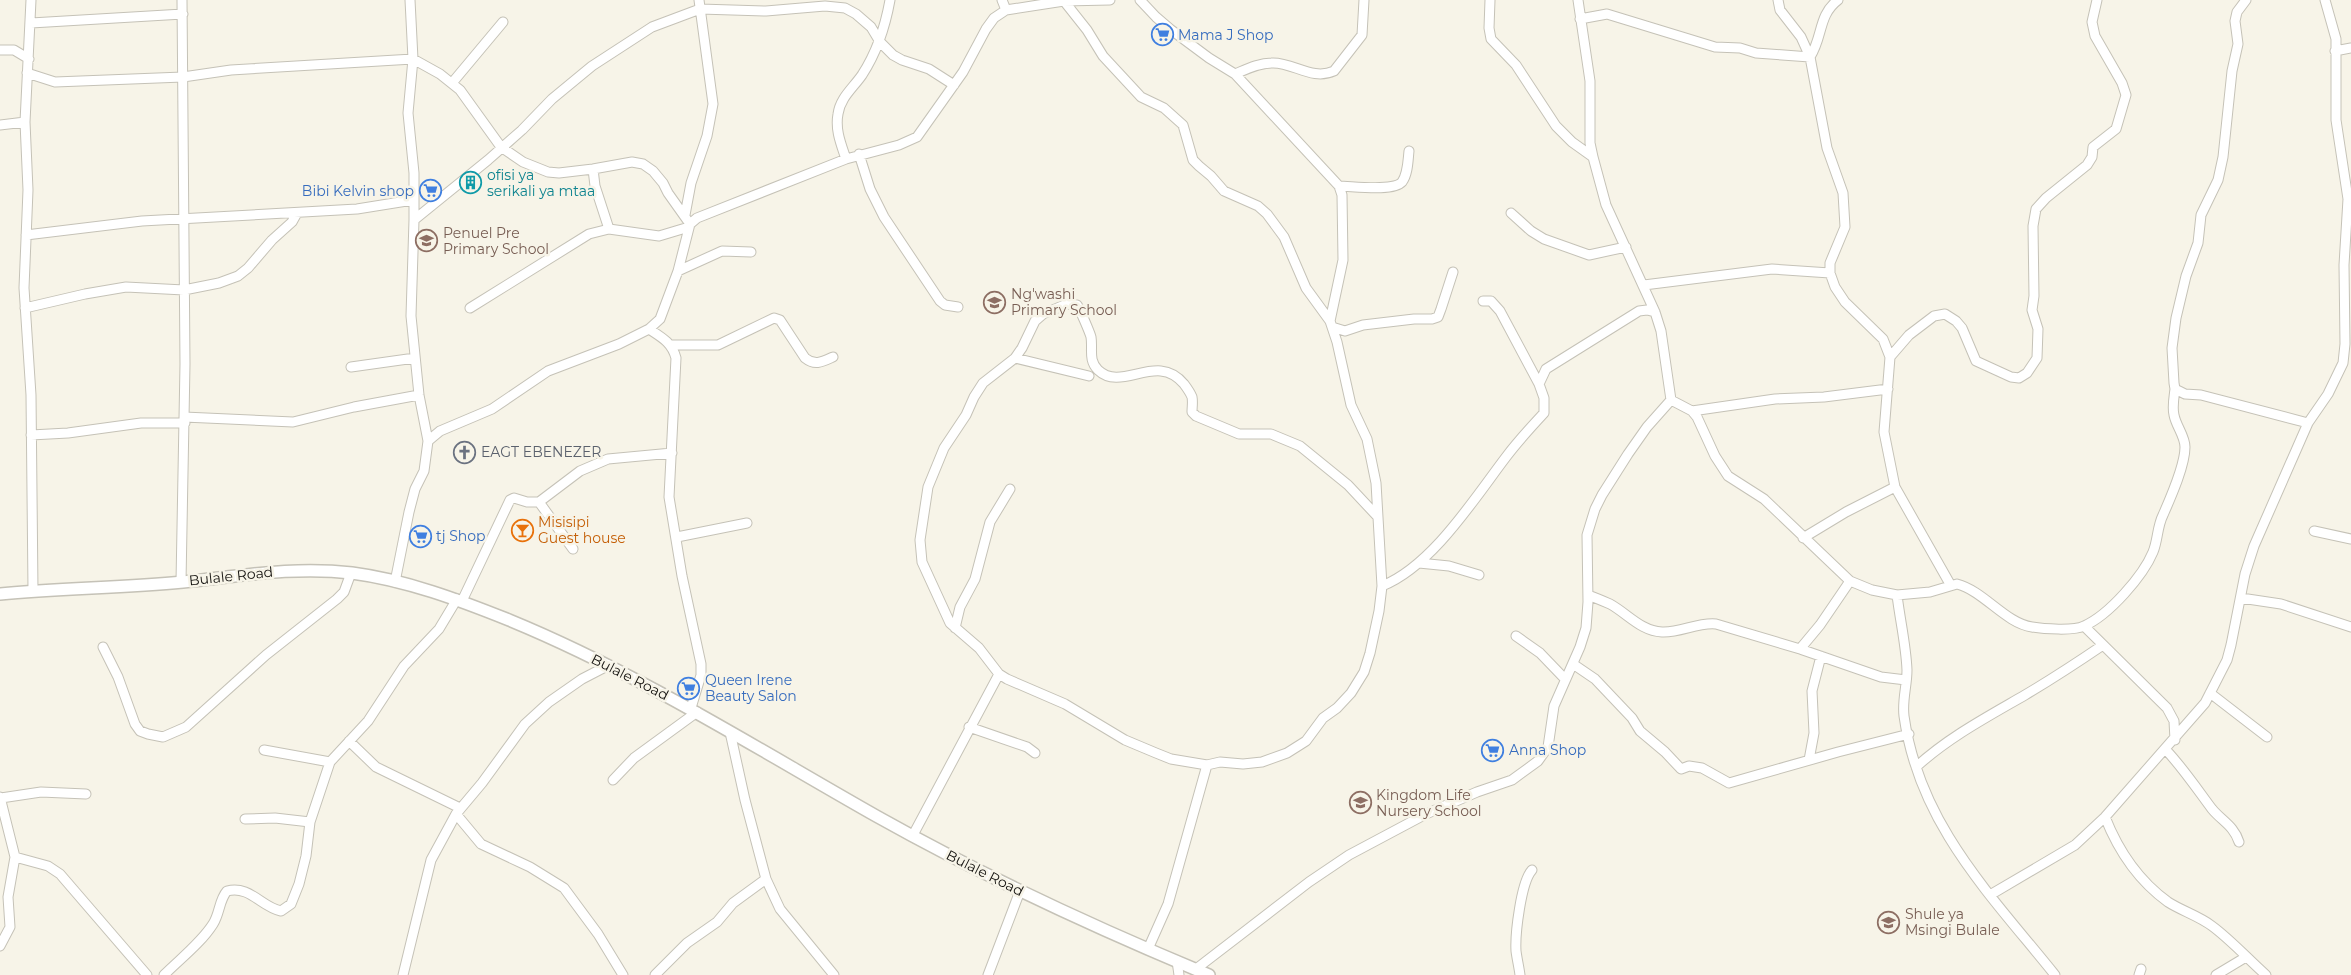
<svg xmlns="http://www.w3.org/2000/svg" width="2351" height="975" font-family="Montserrat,sans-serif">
<rect width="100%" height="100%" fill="#f7f4e8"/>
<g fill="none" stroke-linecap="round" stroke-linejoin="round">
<defs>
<path id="minor" d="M 31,0 L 25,122 L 28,190 L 24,288 L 31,395 L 33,590
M 410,0 L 413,59 L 408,113 L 414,173 L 414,220 L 411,316 L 419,395 L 428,441
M 1002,0 L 1006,10
M 1140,0 L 1156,17 L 1170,29 L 1209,58 L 1235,74 L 1339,186 L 1342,195 L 1343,260 L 1330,321 L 1337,342 L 1351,405 L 1367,439 L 1376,483 L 1382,586 L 1379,611 L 1370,653 L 1364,672 L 1351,693 L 1337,708 L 1323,718 L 1306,741 L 1287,753 L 1262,762 L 1243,764 L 1220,762 L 1207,765 L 1168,904 L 1148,949
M 1490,0 L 1489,28 L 1491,39 L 1516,65 L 1556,126 L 1572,142 L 1593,157
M 1778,0 L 1780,10 L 1801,37 L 1810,57 L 1827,148 L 1843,193 L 1845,227 L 1830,263 L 1830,273 L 1835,287 L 1845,302 L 1883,339 L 1890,357
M 2246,0 L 2237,12 L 2235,21 L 2238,44 L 2232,71 L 2223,157 L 2218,180 L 2201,215 L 2198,243 L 2186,276 L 2176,318 L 2172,348 L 2174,383 L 2175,389 L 2185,394 L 2201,395 L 2308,423
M 1064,1 L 1087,30 L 1103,56 L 1141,97 L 1164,108 L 1183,125 L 1193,160 L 1199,166 L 1211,176 L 1224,191 L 1258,206 L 1267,214 L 1284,237 L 1306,288 L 1330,321
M 1580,19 L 1607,14 L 1715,47 L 1740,48 L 1756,53 L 1810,57 C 1823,37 1818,15 1838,0
M 31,23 L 183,14
M 0,50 L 14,50 L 29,59
M 2335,51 L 2351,48
M 27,73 L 55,82 L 183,77 L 231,70 L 413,59 L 440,74 L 460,90 L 501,147 L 523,162 L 548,172 L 559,173 L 593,169 L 632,162 L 643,164 L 653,171 L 663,183 L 668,193 L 690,224
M 1235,74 C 1247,69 1259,63 1272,63 C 1293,62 1312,81 1334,71 L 1362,35 L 1364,0
M 452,83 L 503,22
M 0,125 L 25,122
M 859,154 L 870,189 L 884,217 L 940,301 L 945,305 L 958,307
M 846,159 C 841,144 835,130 838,114 C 840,98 853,88 862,75 C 877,52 885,28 890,0
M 593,169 L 595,186 L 609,229
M 1339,186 C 1352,186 1393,192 1402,182 C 1408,174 1408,160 1409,151
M 1511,213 L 1531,231 L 1544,239 L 1589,255 L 1626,247
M 685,215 L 691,183 L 707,136 L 713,104 L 699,0
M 414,220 L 488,160 L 522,130 L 552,99 L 592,66 L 652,27 L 700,9 L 766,11 L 825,6 L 845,8 L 856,14 L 871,27 L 880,42 L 893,55 L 902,60 L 929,69 L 954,85
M 26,235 L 142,221 L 357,209 L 413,200
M 678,271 L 722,251 L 751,252
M 1644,285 L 1772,269 L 1830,273
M 1483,301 L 1491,301 L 1500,311 L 1539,384
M 25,308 L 85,294 L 126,287 L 184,290 L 219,283 L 238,276 L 248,268 L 272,240 L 292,222 L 297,213
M 470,308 L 589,234 L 609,229 L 659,236 L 689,227
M 1332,327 L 1345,331 L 1363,325 L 1414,319 L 1432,319 L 1438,317 L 1441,309 L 1453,272
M 649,329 C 663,338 672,343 676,358 L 669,497 L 682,576 L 701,664 L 701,675 L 691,708
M 671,345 L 718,345 L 774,318 L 780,320 L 805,358 C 815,366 822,362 833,357
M 1015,358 L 1089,376
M 351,367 L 415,358
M 1671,400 L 1692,411 L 1697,417 L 1715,456 L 1728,476 L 1764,499 L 1850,581 L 1872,590 L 1897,595 L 1930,592 L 1957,584 C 1984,591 2005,623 2032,627 C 2043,629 2075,631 2084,626 C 2109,615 2143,576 2153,552 C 2158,540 2157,527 2163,515 C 2170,499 2185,466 2185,447 C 2185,436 2176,426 2174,415 C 2172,407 2174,397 2175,389
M 1692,411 L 1775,399 L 1824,397 L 1888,389
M 184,417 L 293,422 L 354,407 L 419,395
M 31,435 L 68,433 L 141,423 L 185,423
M 539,502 L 573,549
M 2314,531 L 2351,539
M 677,537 L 747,523
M 1803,538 L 1846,512 L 1895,487
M 1419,563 L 1449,566 L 1479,575
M 181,582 L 185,364 L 182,0
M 395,582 L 409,512 L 415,489 L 424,471 L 428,441 L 440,431 L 492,409 L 548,371 L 619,344 L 649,329 L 660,319 L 678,271 L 690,224 L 697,218 L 846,159 L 899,145 L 917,137 L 963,72 L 986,29 L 994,18 L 1006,10 L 1064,1 L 1110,0
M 1950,584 L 1895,487 L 1884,432 L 1890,357 L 1909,335 L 1934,316 L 1945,314 L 1956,321 L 1962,328 L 1976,361 L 2011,377 L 2019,378 L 2027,373 L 2037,358 L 2038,329 L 2032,310 L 2034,296 L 2033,226 L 2036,209 L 2046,198 L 2087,165 L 2092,157 L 2093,147 L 2116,129 L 2126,95 L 2122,83 L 2095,36 L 2092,22 L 2097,0
M 1382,586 C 1432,566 1474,499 1506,457 C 1518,441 1531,427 1544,413 L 1544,398 L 1539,384 L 1546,369 L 1639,311 L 1647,310 L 1655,312
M 1588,595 C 1596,598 1603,601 1610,604 C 1628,614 1641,631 1662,632 C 1680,633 1698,622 1716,624 L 1800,649 L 1881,677 L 1906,680
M 1897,595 C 1900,620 1906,645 1907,670 C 1907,686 1902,700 1904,716 C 1919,824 1990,894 2055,975
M 2241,598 L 2281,604 L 2351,627
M 462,601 L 510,500 L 514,498 L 527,502 L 539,502 L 580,471 L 608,459 L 672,453
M 2084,626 L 2167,708 L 2174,721 L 2175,740
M 955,628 L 960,607 L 975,579 L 990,522 L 1010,489
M 1516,636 L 1540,653 L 1565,679
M 103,647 L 118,677 L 135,724 L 140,731 L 148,734 L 163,737 L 186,727 L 266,655 L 337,599 L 344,592 L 351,573
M 1800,649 L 1820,625 L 1850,581
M 1573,664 L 1595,679 L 1632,718 L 1640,731 L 1665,752 L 1681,769 L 1689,766 L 1702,768 L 1729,783 L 1838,752 L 1909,734
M 2210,693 L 2267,737
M 969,727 L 1027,747 L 1035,753
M 730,732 L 745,800 L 766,879 L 780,909 L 834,975
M 349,741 L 376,767 L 460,808
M 264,750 L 330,762
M 2166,750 C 2183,768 2197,789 2212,809 C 2222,821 2234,826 2239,842
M 1809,760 L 1814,733 L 1812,691 L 1821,656
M 1207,765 L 1171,759 L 1156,753 L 1125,740 L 1065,704 L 1007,679 L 999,674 L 979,648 L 950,623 L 922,562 L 920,540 L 928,487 L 944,448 L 966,415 L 974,397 L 983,383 L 1015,358 L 1022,348 L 1035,321 L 1043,314 L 1067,304 L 1077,305 C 1079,307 1090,333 1091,337 C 1093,349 1088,360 1098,370 C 1122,393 1157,351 1184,384 C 1187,388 1190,392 1192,397 C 1193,402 1192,407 1192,412 L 1196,416 L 1239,434 L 1271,434 L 1300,446 L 1348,485 L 1377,516
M 1916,767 C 1949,737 1987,717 2025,695 C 2052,679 2078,662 2103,645
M 613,780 L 634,758 L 697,712
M 0,797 L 15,857 L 48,866 L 60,874 L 147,975
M 1,798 L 41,792 L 86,794
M 456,814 L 481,844 L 530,867 L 564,888 L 598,934 L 623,975
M 2105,817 C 2118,850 2139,881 2168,902 C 2182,911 2199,916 2212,926 C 2231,940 2248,959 2266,975
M 245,819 L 275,818 L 310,822
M 913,835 L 999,674
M 1990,895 L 2075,845 L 2105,817 L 2205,703 L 2227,660 L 2231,645 L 2245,574 L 2254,546 L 2308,423 L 2328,394 L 2343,363 L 2345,344 L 2344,265 L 2348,199 L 2336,120 L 2336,39 L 2325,0
M 0,946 L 10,927 L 8,897 L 15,857
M 1177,961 L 1179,975
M 1196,969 L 1309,882 L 1349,855 L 1426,814 L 1477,792 L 1512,780 L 1538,761 L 1548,747 L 1554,706 L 1580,647 L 1586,628 L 1588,602 L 1587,535 L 1595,509 L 1602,495 L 1628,454 L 1647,427 L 1671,400 L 1661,331 L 1655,312 L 1606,205 L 1593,157 L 1590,143 L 1590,81 L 1578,0
M 164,975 C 180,959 201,943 213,924 C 220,913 219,900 227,891 C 250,885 261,907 281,911 L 291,904 L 299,884 L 306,856 L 310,822 L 330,762 L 368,721 L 404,666 L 439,629 L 457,599
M 403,975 L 431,860 L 456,814 L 482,783 L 525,724 L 549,702 L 582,679 L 609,665
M 655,975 L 687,943 L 717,922 L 733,903 L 766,879
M 988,975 L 1020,891
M 1520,975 C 1519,967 1517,959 1516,951 C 1515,934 1521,882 1532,870
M 2139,975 L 2141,969
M 2216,975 L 2246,957"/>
<path id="tertiary" d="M 0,594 C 61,588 122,588 183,582 C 241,576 294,566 352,573 C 406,580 459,600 509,620 C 638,673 756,748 878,817 C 985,877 1096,928 1209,975"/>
</defs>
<use href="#minor" stroke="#c5c2b7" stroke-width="11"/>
<use href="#tertiary" stroke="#c5c2b7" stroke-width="14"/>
<use href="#minor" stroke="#fff" stroke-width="9"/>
<use href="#tertiary" stroke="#fff" stroke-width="11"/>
</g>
<defs>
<symbol id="supermarket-ring" viewBox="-11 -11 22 22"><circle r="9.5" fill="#f7f4e8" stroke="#3f7fe0" stroke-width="1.5"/><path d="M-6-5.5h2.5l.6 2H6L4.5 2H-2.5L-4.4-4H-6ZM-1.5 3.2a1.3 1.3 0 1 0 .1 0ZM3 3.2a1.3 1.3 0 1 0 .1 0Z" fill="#3f7fe0"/></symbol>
<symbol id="building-ring" viewBox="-11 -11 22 22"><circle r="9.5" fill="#f7f4e8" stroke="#0f9aa8" stroke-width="1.5"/><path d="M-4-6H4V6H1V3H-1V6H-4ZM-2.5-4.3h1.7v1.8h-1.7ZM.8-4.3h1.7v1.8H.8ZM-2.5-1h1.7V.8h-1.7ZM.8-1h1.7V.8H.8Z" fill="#0f9aa8"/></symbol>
<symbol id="school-ring" viewBox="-11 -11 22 22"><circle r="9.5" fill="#f7f4e8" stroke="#8d6e63" stroke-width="1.5"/><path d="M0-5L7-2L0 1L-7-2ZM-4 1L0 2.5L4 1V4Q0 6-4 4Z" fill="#8d6e63"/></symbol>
<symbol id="church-ring" viewBox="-11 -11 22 22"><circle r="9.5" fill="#f7f4e8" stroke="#6b7280" stroke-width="1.5"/><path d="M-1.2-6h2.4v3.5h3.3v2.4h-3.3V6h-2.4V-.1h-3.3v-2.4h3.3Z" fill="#6b7280"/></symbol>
<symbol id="bar-ring" viewBox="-11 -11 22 22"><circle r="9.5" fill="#f7f4e8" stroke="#e8710a" stroke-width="1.5"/><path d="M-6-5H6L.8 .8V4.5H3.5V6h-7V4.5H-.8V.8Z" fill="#e8710a"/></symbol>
</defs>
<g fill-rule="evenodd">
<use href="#supermarket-ring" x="1150" y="22" width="25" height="25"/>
<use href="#building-ring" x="458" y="170" width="25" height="25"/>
<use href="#supermarket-ring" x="418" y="178" width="25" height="25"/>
<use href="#school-ring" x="414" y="228" width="25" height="25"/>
<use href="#school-ring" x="982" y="290" width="25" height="25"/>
<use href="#church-ring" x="452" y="440" width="25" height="25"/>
<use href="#bar-ring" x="510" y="518" width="25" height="25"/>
<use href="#supermarket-ring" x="408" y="524" width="25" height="25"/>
<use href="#supermarket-ring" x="676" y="676" width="25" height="25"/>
<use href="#supermarket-ring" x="1480" y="738" width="25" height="25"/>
<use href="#school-ring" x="1348" y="790" width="25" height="25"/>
<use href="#school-ring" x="1876" y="910" width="25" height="25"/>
</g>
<g text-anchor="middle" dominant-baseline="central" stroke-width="5" stroke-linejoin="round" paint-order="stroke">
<g font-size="14" fill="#366cbe" stroke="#f7f4e8" text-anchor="start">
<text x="1178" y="35">Mama J Shop</text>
<text x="414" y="191" text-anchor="end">Bibi Kelvin shop</text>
<text x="436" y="536">tj Shop</text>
<text x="705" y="680">Queen Irene<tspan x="705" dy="16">Beauty Salon</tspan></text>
<text x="1509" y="750">Anna Shop</text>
</g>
<g font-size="14" fill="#0d838f" stroke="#f7f4e8" text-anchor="start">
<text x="487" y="175">ofisi ya<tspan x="487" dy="16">serikali ya mtaa</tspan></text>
</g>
<g font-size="14" fill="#785e54" stroke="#f7f4e8" text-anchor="start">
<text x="443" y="233">Penuel Pre<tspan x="443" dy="16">Primary School</tspan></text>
<text x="1011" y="294">Ng'washi<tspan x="1011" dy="16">Primary School</tspan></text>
<text x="1376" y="795">Kingdom Life<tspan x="1376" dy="16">Nursery School</tspan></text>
<text x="1905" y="914">Shule ya<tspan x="1905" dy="16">Msingi Bulale</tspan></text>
</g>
<g font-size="14" fill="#5b616d" stroke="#f7f4e8" text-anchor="start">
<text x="481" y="452">EAGT EBENEZER</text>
</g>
<g font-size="14" fill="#c56008" stroke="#f7f4e8" text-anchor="start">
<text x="538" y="522">Misisipi<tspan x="538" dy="16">Guest house</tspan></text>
</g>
<g font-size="14" fill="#12100d" stroke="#f7f4e8">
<text transform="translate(231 576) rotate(-6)">Bulale Road</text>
<text transform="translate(630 677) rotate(27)">Bulale Road</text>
<text transform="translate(985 873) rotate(27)">Bulale Road</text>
</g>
</g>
</svg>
